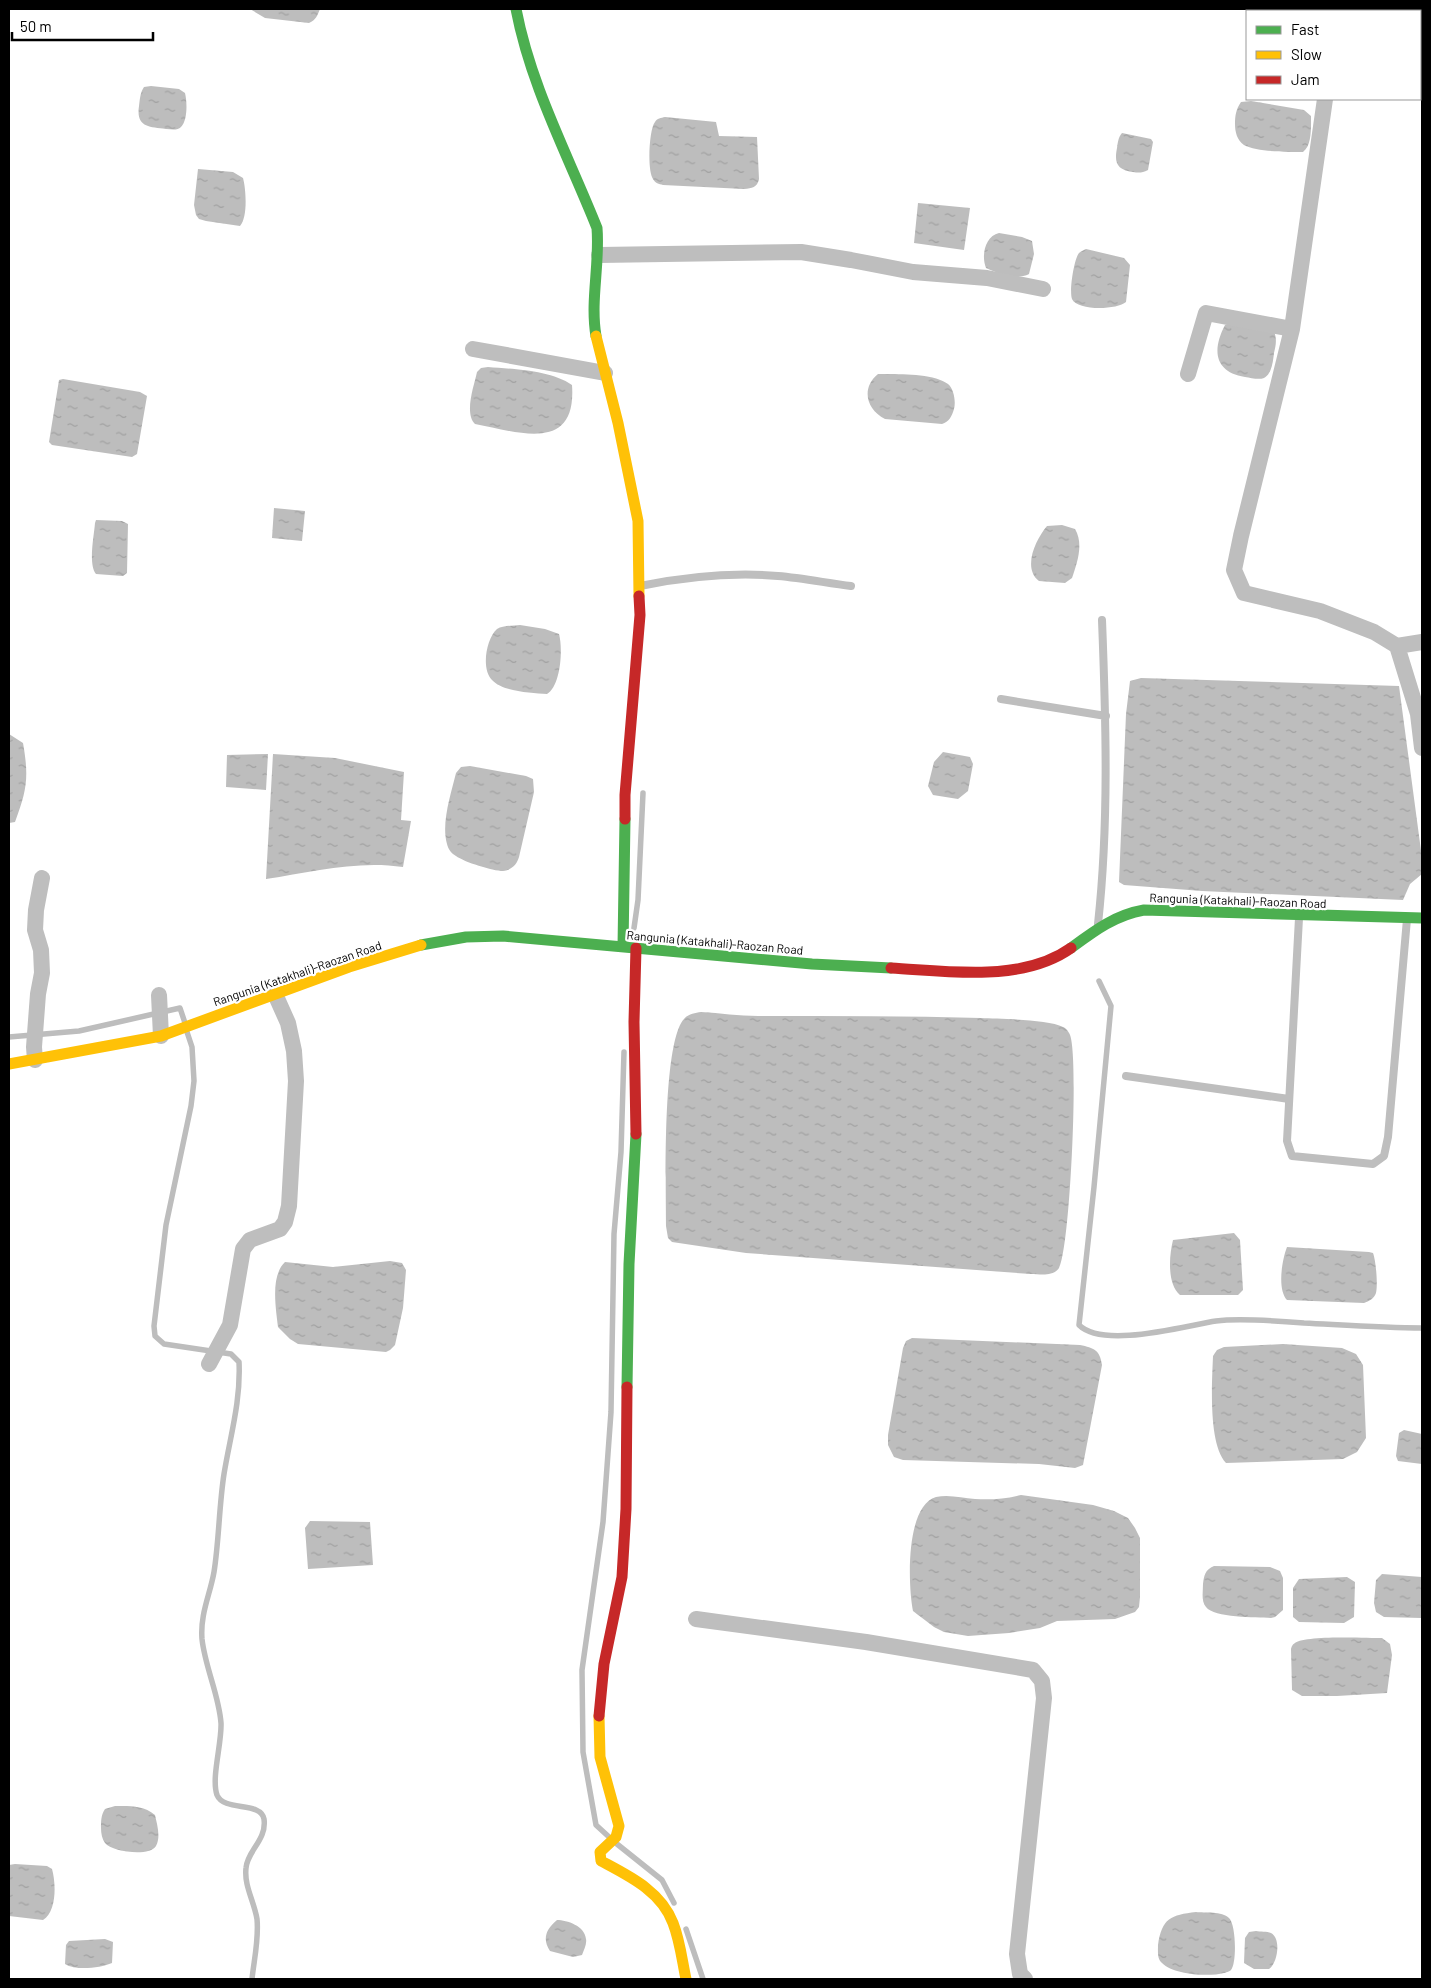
<svg xmlns="http://www.w3.org/2000/svg" width="1431" height="1988" font-family="Barlow,sans-serif">
<defs>
<pattern id="water-ripples" width="26" height="14" patternUnits="userSpaceOnUse" patternTransform="scale(1.25)"><rect width="26" height="14" fill="#bdbdbd"/><path d="M2 4q2-2 4 0t4 0M15 11q2-2 4 0t4 0" fill="none" stroke="#a1a1a1"/></pattern>
</defs>
<rect width="100%" height="100%" fill="#fff"/>
<path fill="url(#water-ripples)" d="M 250,9 L 320,9 C 317,16 316,20 309,23 L 265,18 Z
M 151,86 L 179,89 L 185,93 C 187,101 188,120 181,127 C 177,131 171,129 166,129 C 148,127 136,127 139,106 C 140,99 140,93 144,87 Z
M 1251,101 L 1304,110 L 1311,116 C 1311,128 1312,145 1303,152 C 1288,152 1257,152 1244,145 C 1237,140 1235,132 1235,124 C 1235,116 1236,109 1241,102 Z
M 665,117 L 716,122 L 719,136 L 757,137 L 759,179 C 757,188 752,188 744,189 L 663,185 C 659,184 655,183 653,179 C 647,171 649,129 655,122 C 657,118 661,118 665,117 Z
M 1122,133 L 1151,139 L 1153,142 L 1148,170 C 1142,173 1139,173 1133,172 C 1117,170 1114,163 1117,148 C 1118,142 1118,138 1122,133 Z
M 198,169 L 233,172 L 243,178 C 246,189 248,217 240,226 L 206,221 L 199,219 L 196,215 L 194,205 Z
M 918,203 L 970,208 L 964,250 L 914,243 Z
M 999,233 L 1022,237 L 1032,241 L 1034,254 L 1029,274 C 1017,280 998,274 986,268 C 981,256 985,236 999,233 Z
M 1086,249 L 1124,258 L 1130,265 L 1126,302 C 1117,310 1077,311 1072,299 C 1069,291 1074,259 1079,253 C 1081,251 1084,250 1086,249 Z
M 1233,323 L 1274,331 C 1277,339 1276,345 1274,353 C 1273,361 1272,374 1264,378 C 1259,380 1251,378 1245,377 C 1214,372 1212,350 1225,325 Z
M 488,367 C 513,369 551,370 572,385 C 577,454 518,432 475,424 C 464,413 474,386 477,372 L 481,368 Z
M 878,374 C 895,374 934,373 948,384 C 954,389 956,402 954,409 C 952,416 949,422 942,424 L 885,419 C 866,409 861,388 878,374 Z
M 63,379 L 140,392 L 147,396 L 137,454 L 132,457 L 52,445 L 49,442 L 59,380 Z
M 274,508 L 305,511 L 302,541 L 272,538 Z
M 96,520 L 122,521 L 128,524 L 127,573 L 123,576 L 96,574 C 88,564 94,536 95,523 Z
M 1062,525 L 1075,529 C 1084,544 1077,563 1072,578 L 1065,583 L 1039,581 C 1022,568 1036,539 1047,526 Z
M 520,625 L 545,629 L 559,634 C 563,648 561,686 547,694 C 532,693 503,692 492,680 C 481,669 486,639 497,629 C 503,625 513,626 520,625 Z
M 1141,678 L 1399,686 L 1422,858 L 1422,874 L 1410,884 L 1403,900 L 1202,891 L 1124,885 L 1119,882 L 1126,714 L 1130,681 Z
M 9,734 L 23,743 C 29,777 27,790 15,822 L 9,823 Z
M 943,752 L 970,757 L 973,764 L 968,791 L 958,799 L 933,795 L 928,786 L 934,762 Z
M 268,754 L 266,790 L 226,787 L 227,755 Z
M 273,754 L 335,758 L 404,772 L 401,820 L 411,821 L 403,867 C 358,860 311,872 266,879 Z
M 470,766 L 526,776 L 533,779 L 534,792 L 519,857 C 517,864 512,870 503,871 C 493,871 464,862 456,856 C 452,854 448,849 447,844 C 441,823 451,794 456,773 L 461,767 Z
M 701,1012 C 720,1013 739,1016 758,1016 C 832,1016 906,1016 981,1018 C 999,1019 1048,1019 1063,1027 C 1066,1028 1069,1032 1070,1035 C 1079,1057 1070,1250 1059,1268 C 1053,1277 1040,1274 1031,1274 L 746,1253 L 672,1242 L 668,1238 L 666,1226 C 666,1189 662,1043 684,1019 C 688,1014 695,1013 701,1012 Z
M 1234,1233 L 1240,1240 L 1243,1290 L 1238,1295 L 1180,1295 C 1167,1284 1169,1256 1173,1240 Z
M 1287,1247 L 1369,1252 L 1373,1253 C 1376,1261 1378,1285 1376,1293 C 1374,1299 1369,1301 1364,1303 L 1287,1300 C 1277,1289 1282,1260 1287,1247 Z
M 390,1261 L 402,1263 L 406,1270 L 403,1308 L 395,1345 L 390,1350 L 386,1352 L 298,1344 L 290,1339 L 278,1327 C 276,1309 270,1276 285,1262 L 333,1267 Z
M 912,1338 L 1080,1345 C 1094,1348 1100,1350 1102,1365 L 1083,1465 L 1075,1468 L 1039,1464 L 903,1460 L 894,1457 L 888,1445 L 888,1435 L 903,1348 L 906,1341 Z
M 1283,1344 L 1342,1348 L 1356,1354 L 1363,1365 L 1366,1438 L 1357,1452 L 1343,1459 L 1226,1463 C 1208,1444 1212,1382 1213,1356 L 1217,1350 L 1224,1347 Z
M 1404,1430 L 1422,1434 L 1422,1464 L 1398,1461 L 1396,1456 L 1399,1433 Z
M 1021,1495 L 1093,1505 L 1114,1511 L 1128,1518 L 1135,1528 L 1140,1538 L 1140,1597 L 1139,1607 L 1135,1612 L 1115,1619 L 1057,1621 L 1040,1628 L 1009,1633 L 968,1636 L 944,1632 L 934,1627 L 913,1611 C 908,1586 905,1506 936,1497 C 949,1494 962,1498 975,1499 C 991,1500 1005,1499 1021,1495 Z
M 310,1521 L 370,1522 L 373,1565 L 308,1569 L 305,1528 Z
M 1214,1566 L 1270,1567 L 1280,1571 L 1283,1578 L 1283,1610 L 1275,1617 L 1271,1618 C 1256,1617 1214,1618 1206,1607 C 1201,1601 1203,1592 1203,1584 C 1204,1575 1205,1570 1214,1566 Z
M 1382,1574 L 1422,1577 L 1421,1618 L 1384,1617 L 1376,1612 L 1374,1603 L 1376,1580 Z
M 1347,1577 L 1355,1582 L 1354,1617 L 1344,1623 L 1299,1622 L 1293,1617 L 1293,1588 L 1299,1579 Z
M 1382,1638 L 1390,1644 L 1392,1655 L 1387,1693 L 1337,1696 L 1302,1696 L 1292,1690 L 1291,1649 C 1292,1646 1292,1645 1295,1643 C 1305,1635 1367,1638 1382,1638 Z
M 115,1806 C 130,1806 143,1805 155,1815 C 157,1824 161,1837 156,1846 C 150,1857 112,1852 105,1843 C 102,1839 101,1833 101,1828 C 101,1821 101,1815 105,1809 Z
M 15,1864 L 47,1866 L 52,1869 C 56,1883 57,1911 43,1920 L 9,1916 L 9,1865 Z
M 1196,1912 C 1205,1913 1222,1911 1229,1918 C 1236,1924 1237,1963 1231,1970 C 1230,1971 1225,1973 1224,1973 C 1209,1977 1174,1975 1162,1963 C 1157,1959 1158,1951 1158,1945 C 1162,1918 1171,1915 1196,1912 Z
M 557,1920 C 567,1920 585,1926 586,1939 C 587,1944 584,1950 582,1955 L 573,1957 L 550,1951 C 542,1939 546,1929 557,1920 Z
M 1256,1931 C 1260,1932 1267,1931 1271,1933 C 1282,1939 1277,1964 1269,1969 L 1254,1969 L 1244,1963 L 1245,1938 L 1249,1932 Z
M 105,1939 L 113,1942 L 112,1963 C 100,1968 76,1971 65,1964 L 66,1945 L 69,1941 Z"/>
<g fill="none" stroke-linecap="round" stroke-linejoin="round">
<path stroke="#bdbdbd" stroke-width="5.5" d="M 634,928 L 638,900 L 643,793
M 1099,981 L 1111,1006 L 1094,1187 L 1079,1325 C 1103,1349 1184,1326 1216,1321 C 1241,1318 1279,1321 1304,1323 C 1343,1325 1383,1328 1422,1328
M 187,1032 L 192,1047 L 194,1081 L 191,1106 L 166,1225 L 154,1326 L 155,1336 L 164,1344 L 231,1354 L 239,1362 C 241,1401 230,1437 224,1474 C 219,1506 219,1541 214,1572 C 210,1595 200,1614 202,1639 C 205,1667 219,1695 221,1723 C 222,1743 211,1778 217,1795 C 224,1812 261,1801 264,1819 C 267,1840 247,1851 246,1868 C 244,1886 254,1901 257,1919 C 259,1939 254,1960 252,1979
M 9,1037 L 79,1031 L 180,1008 L 185,1023
M 608,1836 L 596,1825 L 583,1752 L 582,1670 L 603,1522 L 611,1412 L 614,1234 L 621,1152 L 624,1052
M 617,1844 L 662,1880 L 674,1903
M 686,1929 L 703,1979"/>
<path stroke="#bebebe" stroke-width="8" d="M 640,586 C 685,577 732,572 778,576 C 802,578 827,583 851,586
M 1001,699 L 1106,716
M 1299,918 L 1287,1141 L 1292,1156 L 1373,1164 L 1384,1156 L 1388,1137 L 1407,919
M 1098,924 C 1109,823 1106,722 1102,620
M 1126,1076 L 1289,1099"/>
<path stroke="#bebebe" stroke-width="16" d="M 1329,9 L 1329,11
M 1325,99 L 1292,329 L 1241,536 L 1234,570 L 1244,593 L 1320,611 L 1374,632 L 1397,646 L 1418,714 L 1422,748
M 599,255 L 801,252 L 851,260 L 913,272 L 987,278 L 1043,289
M 473,349 L 605,373
M 1188,374 L 1206,313 L 1292,329
M 1397,646 L 1422,642
M 159,995 L 161,1036
M 35,1060 L 34,1047 L 38,994 L 42,973 L 41,950 L 35,930 L 36,910 L 42,878
M 209,1364 L 230,1325 L 243,1249 L 250,1240 L 280,1229 L 285,1222 L 289,1206 L 296,1081 L 294,1051 L 288,1023 L 275,994
M 696,1619 L 866,1642 L 1033,1670 L 1042,1681 L 1044,1698 L 1017,1954 L 1020,1974 L 1025,1979"/>
<path stroke="#4caf50" stroke-width="11" d="M 516,9 C 531,87 568,155 597,228 C 600,264 590,301 596,336
M 421,945 L 466,937 L 503,936 L 812,964 L 891,968
M 623,947 L 625,819
M 1071,948 C 1094,931 1115,915 1144,910 L 1422,918
M 627,1387 L 629,1264 L 636,1134"/>
<path stroke="#ffc107" stroke-width="11" d="M 596,336 L 618,423 L 638,521 L 639,596
M 9,1064 L 161,1036 L 349,967 L 421,945
M 599,1716 L 600,1757 L 619,1826 L 616,1837 L 600,1852 L 601,1861 C 629,1876 661,1891 673,1923 C 680,1941 682,1960 686,1979"/>
<path stroke="#c62828" stroke-width="11" d="M 625,819 L 625,795 L 640,615 L 639,596
M 891,968 C 948,971 1022,983 1071,948
M 636,1134 L 634,1022 L 636,948
M 599,1716 L 604,1664 L 622,1577 L 626,1509 L 627,1387"/>
</g>
<g text-anchor="middle" dominant-baseline="central" stroke-width="4.5" stroke-linejoin="round" paint-order="stroke">
<g font-size="12" fill="#000" stroke="#fff">
<text transform="translate(1238 900) rotate(2)">Rangunia (Katakhali)-Raozan Road</text>
<text transform="translate(715 942) rotate(5)">Rangunia (Katakhali)-Raozan Road</text>
<text transform="translate(297 973) rotate(-19)">Rangunia (Katakhali)-Raozan Road</text>
</g>
</g>
<rect width="1431" height="1988" fill="none" stroke="#000000" stroke-width="20"/>
<rect x="1246" y="10" width="175" height="90" fill="#ffffff" stroke="#999999"/>
<rect x="1256" y="26" width="25" height="8" fill="#4caf50" stroke="#999999"/>
<text x="1291" y="35" font-size="15" fill="#000000">Fast</text>
<rect x="1256" y="51" width="25" height="8" fill="#ffc107" stroke="#999999"/>
<text x="1291" y="60" font-size="15" fill="#000000">Slow</text>
<rect x="1256" y="76" width="25" height="8" fill="#c62828" stroke="#999999"/>
<text x="1291" y="85" font-size="15" fill="#000000">Jam</text>
<path d="M12 32v8h141v-8" fill="none" stroke="#000000" stroke-width="2.5"/>
<text x="20" y="32" font-size="15" fill="#000000" stroke="#ffffff" stroke-width="4" paint-order="stroke">50 m</text>
</svg>
